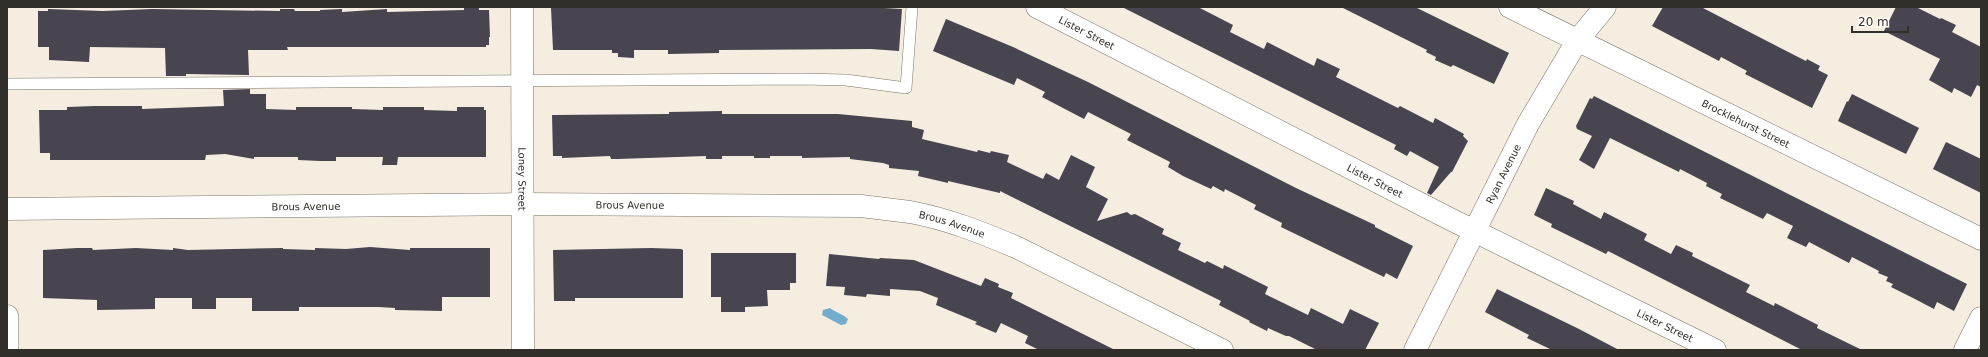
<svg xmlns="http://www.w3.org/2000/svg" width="1988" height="357" font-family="'DejaVu Sans',sans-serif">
<rect width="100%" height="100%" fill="#f5eee0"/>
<path fill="#73adcc" d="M 830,308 C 835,312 843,314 848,319 L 846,324 L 841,325 L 822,315 L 823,310 Z"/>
<path fill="#484450" d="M 464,7 L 479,7 L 479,10 L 489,10 L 490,37 L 489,37 L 489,45 L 486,45 L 486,47 L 287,47 L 288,50 L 248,50 L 249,75 L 186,74 L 186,76 L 166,76 L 165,48 L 90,47 L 89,62 L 49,60 L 49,47 L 38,47 L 38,11 L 48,11 L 48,9 L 103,11 L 152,9 L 280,11 L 280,9 L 294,9 L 295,11 L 320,11 L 320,10 L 342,9 L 342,12 L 387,9 L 387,12 L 464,10 Z
M 562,7 L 768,7 L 768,8 L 866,7 L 902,9 L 899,51 L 871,49 L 719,50 L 719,53 L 668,54 L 668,50 L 634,50 L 634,58 L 618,57 L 618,53 L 612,53 L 612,50 L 553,50 L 551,8 Z
M 1122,7 L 1198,7 L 1233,25 L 1230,32 L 1264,49 L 1267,42 L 1314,66 L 1317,58 L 1340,69 L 1336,77 L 1398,108 L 1400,106 L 1433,123 L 1435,118 L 1464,134 L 1463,136 L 1468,141 L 1452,172 L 1451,172 L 1431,195 L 1427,193 L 1439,167 L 1410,151 L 1407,156 L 1394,149 L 1396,145 Z
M 1341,7 L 1415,7 L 1509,53 L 1494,84 L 1453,65 L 1451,67 L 1435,60 L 1436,57 L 1426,52 L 1427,50 Z
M 1663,7 L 1701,7 L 1802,59 L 1806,61 L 1807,59 L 1820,66 L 1818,70 L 1828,75 L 1812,108 L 1745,74 L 1747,71 L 1721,57 L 1719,61 L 1652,26 Z
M 1896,7 L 1916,7 L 1940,19 L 1941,18 L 1956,25 L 1952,32 L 1981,47 L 1981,87 L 1977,85 L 1971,97 L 1954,88 L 1952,93 L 1929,80 L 1940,59 L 1884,31 Z
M 946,19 L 1013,47 L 1088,82 L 1296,188 L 1375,225 L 1375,227 L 1413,246 L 1397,279 L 1386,273 L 1384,277 L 1281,227 L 1282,223 L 1254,209 L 1256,205 L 1225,189 L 1224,192 L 1213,186 L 1211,189 L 1183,176 L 1168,167 L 1170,162 L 1127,140 L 1131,134 L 1088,112 L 1084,119 L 1042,97 L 1045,92 L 1017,78 L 1014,85 L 933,51 Z
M 250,89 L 250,94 L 266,94 L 266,109 L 296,110 L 296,107 L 352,107 L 352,109 L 383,110 L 383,107 L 424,107 L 424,110 L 457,111 L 457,107 L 484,107 L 484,110 L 486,110 L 486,157 L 398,157 L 397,165 L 382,165 L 383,157 L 336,157 L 336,161 L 320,161 L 298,160 L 298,157 L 254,157 L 254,159 L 225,154 L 206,155 L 205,160 L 50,160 L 50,153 L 40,153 L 39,110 L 67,110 L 67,107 L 95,106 L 142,106 L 142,109 L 224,106 L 223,90 Z
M 1852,94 L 1919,128 L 1906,154 L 1838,121 L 1847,101 L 1848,102 Z
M 1594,96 L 1967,284 L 1954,311 L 1937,302 L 1934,309 L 1913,298 L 1891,287 L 1893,284 L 1886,281 L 1888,277 L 1878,273 L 1879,271 L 1852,257 L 1849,263 L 1809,242 L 1806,247 L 1787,238 L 1793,226 L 1767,213 L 1763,219 L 1761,218 L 1720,198 L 1722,194 L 1706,186 L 1707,183 L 1680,169 L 1679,172 L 1610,138 L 1594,169 L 1579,160 L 1592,136 L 1577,129 L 1576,126 L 1590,98 L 1592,99 Z
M 722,111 L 722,114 L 838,114 L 912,121 L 912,127 L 924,130 L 922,139 L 977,152 L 978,150 L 990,153 L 991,151 L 1009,155 L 1007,162 L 1043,179 L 1046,173 L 1059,180 L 1071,155 L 1095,167 L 1086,187 L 1108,199 L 1097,221 L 1127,212 L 1131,215 L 1135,214 L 1164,229 L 1162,234 L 1181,243 L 1178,250 L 1205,263 L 1207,261 L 1223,269 L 1224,265 L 1268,287 L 1265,294 L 1308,315 L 1311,308 L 1343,324 L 1350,309 L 1379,323 L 1365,350 L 1317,350 L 1289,336 L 1286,336 L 1268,328 L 1267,331 L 1249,322 L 1250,321 L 1219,305 L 1221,301 L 1000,191 L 1000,193 L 948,181 L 948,183 L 918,176 L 919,171 L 889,168 L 889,165 L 883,163 L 850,159 L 850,157 L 802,158 L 802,156 L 770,156 L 770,158 L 754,158 L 754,156 L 722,156 L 722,159 L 706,159 L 706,156 L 618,159 L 611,159 L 610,156 L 562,158 L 562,156 L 553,156 L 552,115 L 669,114 L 669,112 Z
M 1946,142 L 1981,159 L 1981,193 L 1933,169 Z
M 1546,188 L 1574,201 L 1573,204 L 1601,219 L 1604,212 L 1647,234 L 1644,240 L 1671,254 L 1676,245 L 1693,253 L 1692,256 L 1750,285 L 1746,292 L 1774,306 L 1775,303 L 1818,325 L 1817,328 L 1862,350 L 1802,350 L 1608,251 L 1606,254 L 1551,227 L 1552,224 L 1534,215 Z
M 370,247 L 410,250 L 410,248 L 490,248 L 490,297 L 442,297 L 442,311 L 395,310 L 395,308 L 378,307 L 299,307 L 299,311 L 252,311 L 252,298 L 216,298 L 216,309 L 192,309 L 192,298 L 155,298 L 155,309 L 97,310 L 97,300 L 43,298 L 43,250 L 77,248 L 92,248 L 93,250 L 136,248 L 173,250 L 173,248 L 188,250 L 283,248 L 283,249 L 315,250 L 315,248 L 346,249 Z
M 651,248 L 681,249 L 683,250 L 683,298 L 575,298 L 575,301 L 554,301 L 553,250 Z
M 711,253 L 796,253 L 796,283 L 790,283 L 790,290 L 767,290 L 768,306 L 745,307 L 745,312 L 721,312 L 721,297 L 711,297 Z
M 829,254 L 879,259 L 880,258 L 914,260 L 981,286 L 985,278 L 999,284 L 998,287 L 1013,293 L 1011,298 L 1115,350 L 1039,350 L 1025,343 L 1028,336 L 1001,323 L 996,333 L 975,324 L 977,322 L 936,305 L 938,298 L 920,291 L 890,289 L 890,296 L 867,294 L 866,297 L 844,295 L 845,287 L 826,286 Z
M 1497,289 L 1579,329 L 1619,350 L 1552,350 L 1527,338 L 1529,335 L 1485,312 Z"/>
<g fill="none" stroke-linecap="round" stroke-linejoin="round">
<defs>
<path id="service" d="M 7,84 L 801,79 L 846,80 L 906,88 L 912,7"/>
<g id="minor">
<path id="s1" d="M 522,7 L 523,350"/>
<path id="s2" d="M 1037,7 L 1448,218 L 1715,350"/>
<path id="s3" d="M 1510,7 L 1981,239"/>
<path id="s4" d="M 7,209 L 523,204 L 861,206 C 877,208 894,210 910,212 C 948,219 983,233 1018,248 L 1222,350"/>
<path d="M 1965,350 L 1981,318"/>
</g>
<g id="tertiary">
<path id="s5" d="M 1415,350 L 1528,124 L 1577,41 L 1605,7"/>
</g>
<path id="secondary" d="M 7,316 L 7,350"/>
</defs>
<use href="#service" stroke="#7a7367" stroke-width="12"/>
<use href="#minor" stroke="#7a7367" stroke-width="23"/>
<use href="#tertiary" stroke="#7a7367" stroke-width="23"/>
<use href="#secondary" stroke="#7a7367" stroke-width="23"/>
<use href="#service" stroke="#fff" stroke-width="11"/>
<use href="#minor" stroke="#fff" stroke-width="22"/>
<use href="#tertiary" stroke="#fff" stroke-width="22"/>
<use href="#secondary" stroke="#fff" stroke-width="22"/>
</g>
<g text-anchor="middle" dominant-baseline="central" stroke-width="4" stroke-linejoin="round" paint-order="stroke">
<g font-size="10" fill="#322f2a" stroke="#fffcf6">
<text stroke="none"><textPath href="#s2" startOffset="56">Lister Street</textPath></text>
<text stroke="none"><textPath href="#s3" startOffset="263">Brocklehurst Street</textPath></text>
<text stroke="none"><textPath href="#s5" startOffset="197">Ryan Avenue</textPath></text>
<text stroke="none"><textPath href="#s1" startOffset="172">Loney Street</textPath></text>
<text stroke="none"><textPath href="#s2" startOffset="380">Lister Street</textPath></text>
<text stroke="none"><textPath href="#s4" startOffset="623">Brous Avenue</textPath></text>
<text stroke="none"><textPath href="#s4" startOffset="299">Brous Avenue</textPath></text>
<text stroke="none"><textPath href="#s4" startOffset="947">Brous Avenue</textPath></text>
<text stroke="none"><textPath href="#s2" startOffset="704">Lister Street</textPath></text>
</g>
</g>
<rect width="1988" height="357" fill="none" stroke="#322f2a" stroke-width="16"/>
<path d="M1852 26v6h56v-6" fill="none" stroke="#322f2a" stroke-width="2"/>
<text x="1858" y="26" font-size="12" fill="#322f2a" stroke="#fffcf6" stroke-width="3" paint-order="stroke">20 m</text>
</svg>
